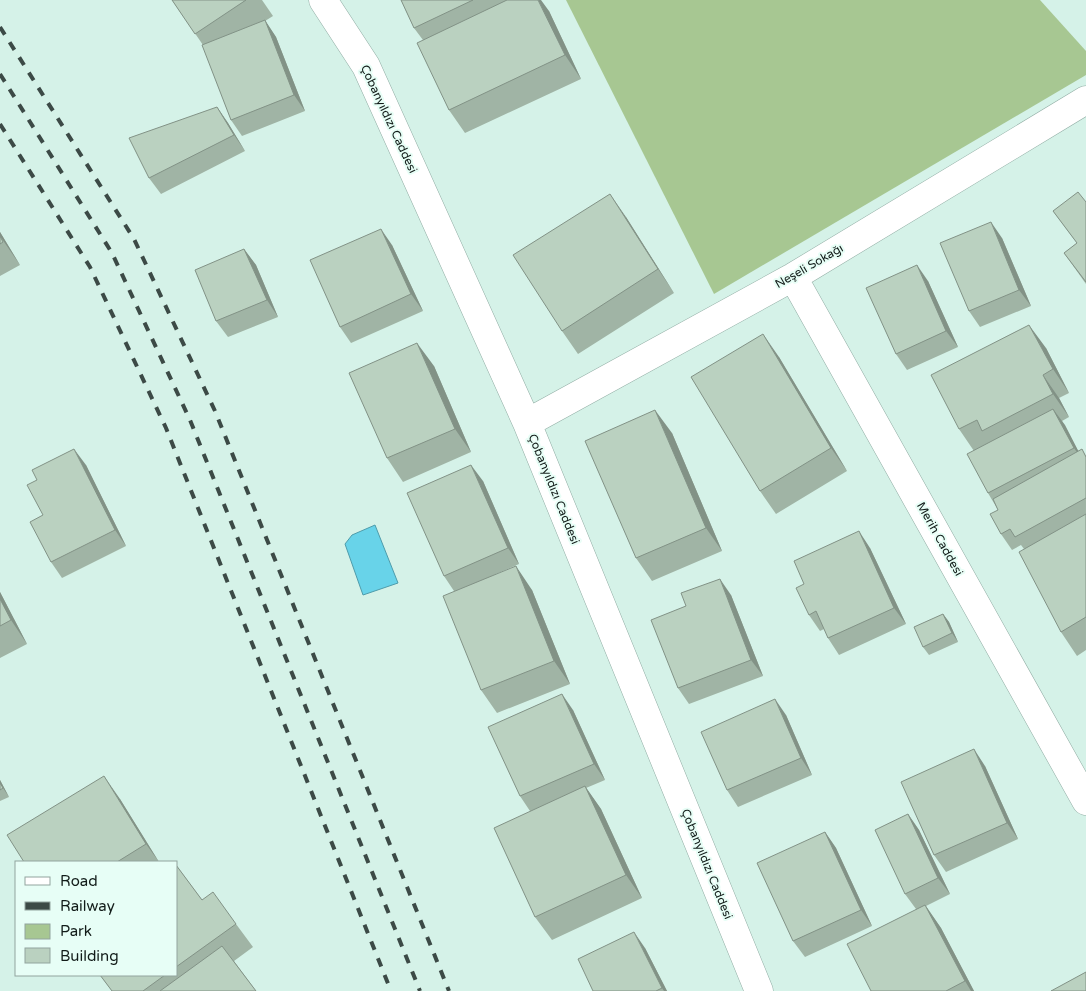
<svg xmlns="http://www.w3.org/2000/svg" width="1086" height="991" font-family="'Varela Round',sans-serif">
<rect width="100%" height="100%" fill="#d5f2e8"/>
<path fill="#a7c792" d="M 566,0 L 1040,0 L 1086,51 L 1086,75 L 714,294 Z"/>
<path fill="#68d3e9" stroke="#4e9cab" d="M 375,525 L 398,583 L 363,595 L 345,544 L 352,535 Z"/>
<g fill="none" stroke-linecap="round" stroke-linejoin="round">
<defs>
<path id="minor" d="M 323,0 L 366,66 L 527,423 L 759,991
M 793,277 L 1086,801
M 527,423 L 793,277 L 1086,100"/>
</defs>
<use href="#minor" stroke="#91ada4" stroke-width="29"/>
<use href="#minor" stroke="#fff" stroke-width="28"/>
<path stroke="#3c4a46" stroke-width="4" stroke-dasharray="9 9" stroke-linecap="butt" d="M 0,27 L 134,239 L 215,411 L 449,991
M 0,74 L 112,253 L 190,420 L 420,991
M 0,124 L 90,267 L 166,428 L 391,991"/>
</g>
<path fill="#a0b4a5" d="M 172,0 L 262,0 L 273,16 L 265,21 L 276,37 L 305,111 L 242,136 L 231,120 L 203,45 Z
M 401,0 L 507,0 L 549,11 L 581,79 L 465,133 L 449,110 L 423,40 L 414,28 Z
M 217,107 L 228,123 L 245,151 L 161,194 L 149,178 Z
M 1086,202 L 1086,284 L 1064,253 L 1077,243 L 1053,211 Z
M 626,217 L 674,293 L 578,354 L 562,331 Z
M 0,232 L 20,265 L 0,276 Z
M 1002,238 L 1031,306 L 980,327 L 969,311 Z
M 392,245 L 423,311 L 351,343 L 340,327 Z
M 244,249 L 256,265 L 278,317 L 228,337 L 216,321 Z
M 928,281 L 958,347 L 907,370 L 896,354 Z
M 1046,348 L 1069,393 L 1059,398 L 1069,417 L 1062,421 L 1078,451 L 1082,449 L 1086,456 L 1086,650 L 1077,656 L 1061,632 L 1024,549 L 1021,545 L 1012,550 L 1001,534 L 998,510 L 988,493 L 974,451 L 959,429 Z
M 779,357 L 847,471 L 776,514 L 760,491 Z
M 434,366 L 471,452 L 403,482 L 387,458 Z
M 672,433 L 722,551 L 652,581 L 636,558 Z
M 86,465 L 126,546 L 62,578 L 51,562 L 43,515 Z
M 483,481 L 519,564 L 496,574 L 532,590 L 570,684 L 497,713 L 481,690 L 454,591 L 444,576 Z
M 870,548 L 906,624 L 839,655 L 828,638 L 824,629 L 820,631 L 809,615 L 804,584 Z
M 0,592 L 27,644 L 0,658 Z
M 731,595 L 763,676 L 689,704 L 678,688 Z
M 943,614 L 949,622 L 958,642 L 929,655 L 923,647 Z
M 573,710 L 605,780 L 586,788 L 601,809 L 642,898 L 552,940 L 535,917 L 530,811 L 520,796 Z
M 786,715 L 812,775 L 738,807 L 727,790 Z
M 985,766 L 1018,839 L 946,872 L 934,855 Z
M 0,780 L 9,797 L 0,801 Z
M 120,799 L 159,862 L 24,862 Z
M 908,814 L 919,830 L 950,894 L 926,906 L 941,928 L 974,991 L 871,991 L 916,909 L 905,894 Z
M 825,832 L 836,848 L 872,926 L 805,957 L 793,941 Z
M 176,865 L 202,900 L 236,924 L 253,947 L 234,961 L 256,991 L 112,991 L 100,975 L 176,975 Z
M 645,948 L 667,991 L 593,991 Z"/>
<path fill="#829286" d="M 538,0 L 541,0 L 549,11 L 581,79 L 565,55 Z
M 265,20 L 276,37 L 305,111 L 294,95 Z
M 217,107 L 228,123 L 245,151 L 234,135 Z
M 610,194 L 626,217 L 674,293 L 658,269 Z
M 991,222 L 1002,238 L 1031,306 L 1019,290 Z
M 381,229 L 392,245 L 423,311 L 411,294 Z
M 0,232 L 20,265 L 0,236 Z
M 244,249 L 256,265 L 278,317 L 267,300 Z
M 917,265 L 928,281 L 958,347 L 946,331 Z
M 1029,325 L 1046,348 L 1069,393 L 1053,369 Z
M 763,334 L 779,357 L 847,471 L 831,448 Z
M 417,343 L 434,366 L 471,452 L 455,429 Z
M 1043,375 L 1059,398 L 1069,417 L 1053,394 Z
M 1053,409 L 1065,425 L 1085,464 L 1074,448 Z
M 655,410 L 672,433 L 722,551 L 706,528 Z
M 74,449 L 86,465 L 126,546 L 115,530 Z
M 471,465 L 483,481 L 519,564 L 508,548 Z
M 859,531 L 870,548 L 906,624 L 894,608 Z
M 516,566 L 532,590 L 570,684 L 554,661 Z
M 720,579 L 731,595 L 763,676 L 751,660 Z
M 0,592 L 27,644 L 11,620 L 0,599 Z
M 943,614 L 949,622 L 958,642 L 952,633 Z
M 562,694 L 573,710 L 605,780 L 594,764 Z
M 775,699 L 786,715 L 812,775 L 801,758 Z
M 974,749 L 985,766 L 1018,839 L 1007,823 Z
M 104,776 L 120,799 L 159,862 L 146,844 Z
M 0,780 L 9,797 L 3,788 L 0,783 Z
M 585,786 L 601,809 L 642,898 L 626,875 Z
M 908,814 L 919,830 L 950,894 L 938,878 Z
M 825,832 L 836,848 L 872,926 L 861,910 Z
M 925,905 L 941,928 L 974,991 L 971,991 L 965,981 Z
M 634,932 L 645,948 L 667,991 L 664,991 L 662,988 Z"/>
<path fill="#bad1c0" stroke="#829286" d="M 172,0 L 246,0 L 195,34 Z
M 401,0 L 473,0 L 414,28 Z
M 507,0 L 538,0 L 565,55 L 449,110 L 417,43 Z
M 265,20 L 294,95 L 231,120 L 202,45 Z
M 217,107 L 234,135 L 149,178 L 129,138 Z
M 1078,192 L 1086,202 L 1086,282 L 1064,253 L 1077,243 L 1053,211 Z
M 610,194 L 658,269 L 562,331 L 513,255 Z
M 991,222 L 1019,290 L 969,311 L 940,243 Z
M 381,229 L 411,294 L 340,327 L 310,260 Z
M 0,236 L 3,242 L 0,244 Z
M 244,249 L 267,300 L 216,321 L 195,270 Z
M 917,265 L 946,331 L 896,354 L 866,288 Z
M 1029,325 L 1053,369 L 1043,375 L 1053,394 L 982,431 L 977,420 L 959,429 L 931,375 Z
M 763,334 L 831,448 L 760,491 L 691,377 Z
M 417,343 L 455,429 L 387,458 L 349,373 Z
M 1053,409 L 1074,448 L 988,493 L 967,454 Z
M 655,410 L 706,528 L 636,558 L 585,441 Z
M 74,449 L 115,530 L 51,562 L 30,522 L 43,515 L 27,485 L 37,480 L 32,470 Z
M 1082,449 L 1086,457 L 1086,498 L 1015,537 L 1010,529 L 1001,534 L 990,514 L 998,510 L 993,499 Z
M 471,465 L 508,548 L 444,576 L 407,493 Z
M 1086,514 L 1086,617 L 1061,632 L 1019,552 Z
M 859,531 L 894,608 L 828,638 L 816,611 L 809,615 L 796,588 L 804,584 L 794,561 Z
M 516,566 L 554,661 L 481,690 L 443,596 Z
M 720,579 L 751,660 L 678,688 L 651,620 L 686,606 L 681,593 Z
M 0,599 L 11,620 L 0,626 Z
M 943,614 L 952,633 L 923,647 L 914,627 Z
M 562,694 L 594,764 L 520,796 L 488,727 Z
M 775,699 L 801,758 L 727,790 L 701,732 Z
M 974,749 L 1007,823 L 934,855 L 901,782 Z
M 104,776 L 146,844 L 117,862 L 24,862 L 7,835 Z
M 0,783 L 3,788 L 0,790 Z
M 585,786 L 626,875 L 535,917 L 494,828 Z
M 908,814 L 938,878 L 905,894 L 875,830 Z
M 825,832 L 861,910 L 793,941 L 757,863 Z
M 176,865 L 202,900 L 213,892 L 236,924 L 176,967 Z
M 925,905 L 965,981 L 946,991 L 871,991 L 847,944 Z
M 634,932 L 662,988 L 656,991 L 593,991 L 578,959 Z
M 222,946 L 256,991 L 160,991 Z
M 1086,972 L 1086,991 L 1051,991 Z
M 100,975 L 165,975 L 143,991 L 112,991 Z"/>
<g text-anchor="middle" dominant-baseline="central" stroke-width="4" stroke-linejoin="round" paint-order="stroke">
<g font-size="12" fill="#121c19" stroke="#e7fef6">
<text transform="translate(389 119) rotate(65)">Çobanyıldızı Caddesi</text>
<text transform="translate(809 266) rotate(-30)">Neşeli Sokağı</text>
<text transform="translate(554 489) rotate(68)">Çobanyıldızı Caddesi</text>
<text transform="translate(940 539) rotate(61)">Merih Caddesi</text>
<text transform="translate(707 864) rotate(68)">Çobanyıldızı Caddesi</text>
</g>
</g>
<rect x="15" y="861" width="162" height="115" fill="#e7fef6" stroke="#92a49e"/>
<rect x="25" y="877" width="25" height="8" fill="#ffffff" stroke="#92a49e"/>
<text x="60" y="886" font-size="15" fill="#121c19">Road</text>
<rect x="25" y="902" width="25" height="8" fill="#3c4a46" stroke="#92a49e"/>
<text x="60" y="911" font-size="15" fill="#121c19">Railway</text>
<rect x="25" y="924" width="25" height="15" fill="#a7c792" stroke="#92a49e"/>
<text x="60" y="936" font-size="15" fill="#121c19">Park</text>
<rect x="25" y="948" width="25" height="15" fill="#bad1c0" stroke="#92a49e"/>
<text x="60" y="961" font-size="15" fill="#121c19">Building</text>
</svg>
